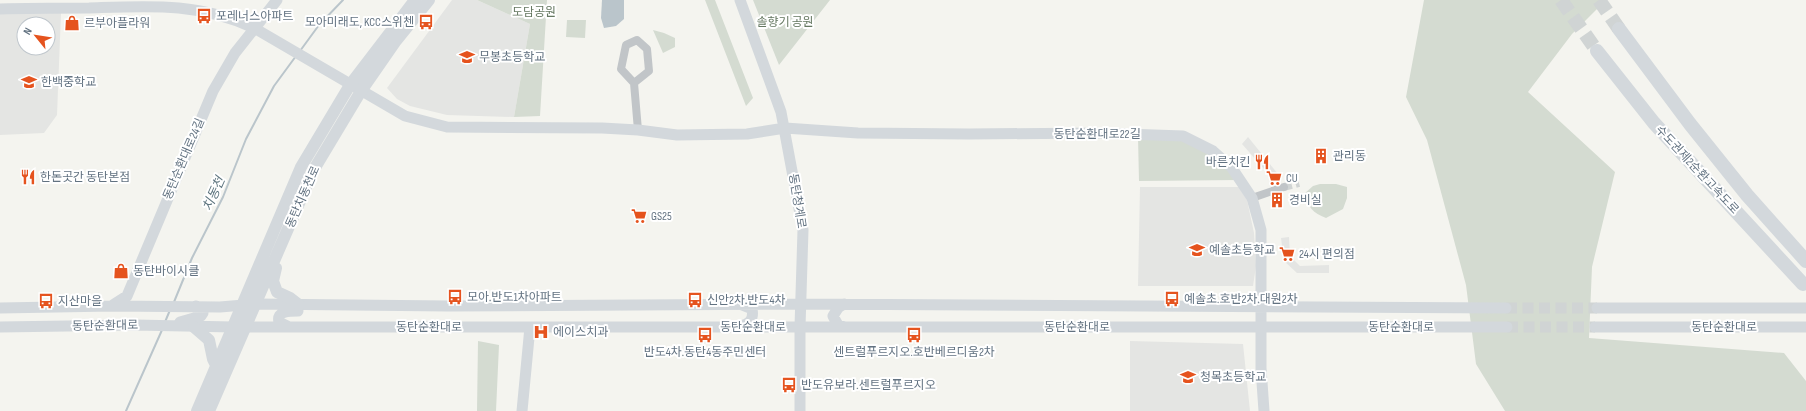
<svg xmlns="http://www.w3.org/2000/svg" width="1806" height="411" font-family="'Sofia Sans Condensed','Noto Sans KR',sans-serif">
<rect width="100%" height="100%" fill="#f4f4ef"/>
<path fill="#e4e5e3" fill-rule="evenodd" d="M 452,0 L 477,0 L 530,24 L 514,117 L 447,115 L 410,106 L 397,99 L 387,88 Z
M 0,13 L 61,13 L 57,115 L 44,133 L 0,135 ZM 24,24 L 48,24 L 48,48 L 24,48 Z
M 1248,137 L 1278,174 L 1279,180 L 1272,181 L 1271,177 L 1242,144 Z
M 1140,187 L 1239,187 L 1247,200 L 1254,233 L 1256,266 L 1253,286 L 1138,286 Z
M 1289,237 L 1290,256 L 1300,266 L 1329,265 L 1329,273 L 1297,273 L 1284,261 L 1281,238 Z
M 1130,341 L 1243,344 L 1250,411 L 1130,411 Z"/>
<path fill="#d4dbd1" d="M 477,0 L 547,0 L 540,116 L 514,117 L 530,24 Z
M 705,0 L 715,0 L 753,98 L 746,106 Z
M 753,0 L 830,0 L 779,65 Z
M 1424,0 L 1606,0 L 1572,34 L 1528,92 L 1615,172 L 1592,267 L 1589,338 L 1784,353 L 1806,381 L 1806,411 L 1505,411 L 1476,364 L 1466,285 L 1427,140 L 1406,97 Z
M 567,20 L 586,20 L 585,38 L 566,37 Z
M 653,30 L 664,33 L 675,38 L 675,47 L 663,53 Z
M 1138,137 L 1173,137 L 1211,153 L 1238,180 L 1139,181 Z
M 1320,184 L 1336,184 L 1347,187 L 1347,198 L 1343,209 L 1326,218 C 1313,213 1308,207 1304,194 L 1313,186 Z
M 478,341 L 499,345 L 496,411 L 477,411 Z"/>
<path fill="#bac5cb" d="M 602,0 L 624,0 L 624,19 L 616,26 L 604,28 L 601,18 Z"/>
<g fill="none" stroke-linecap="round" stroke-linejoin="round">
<path stroke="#bac5cb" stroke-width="2" d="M 300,51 L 319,25 L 343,0
M 174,302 L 192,258 L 223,197 L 246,139 L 274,86 L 296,56
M 165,322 L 170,310
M 126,411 L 162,330"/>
<path stroke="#d0d4d4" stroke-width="8" stroke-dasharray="8 4" stroke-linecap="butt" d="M 1284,187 L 1299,183"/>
<path stroke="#d0d4d4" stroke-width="11" stroke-dasharray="11 5.5" stroke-linecap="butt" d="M 1506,308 L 1597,308
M 1507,327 L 1595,327"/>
<path stroke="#d0d4d4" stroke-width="14" stroke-dasharray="14 7" stroke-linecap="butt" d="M 1561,0 L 1597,51
M 1599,0 L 1619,29"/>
<path stroke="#c1c5c8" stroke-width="8" d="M 634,83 L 621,69 L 626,45 L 637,40 L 647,49 L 649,71 L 634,83 L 638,130
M 1252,198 L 1284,187"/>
<path stroke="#d3d8dc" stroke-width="11" d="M 740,0 L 781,112 L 803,230 L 800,327 L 800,411
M 0,9 C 30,8 59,8 89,8 C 148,6 199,2 254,28 L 405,116 L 447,127 L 602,128 L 638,130 L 677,135 L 747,134 L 785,128 L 858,133 L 969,134 L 1097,133 L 1183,136 L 1213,151 L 1232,168 L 1252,198 L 1261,230 L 1261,368 L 1264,411
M 844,304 L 838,308 L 833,316 L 838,325 L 845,327
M 113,305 L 127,296 L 213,91 L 235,53 L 277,0
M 0,308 L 112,306 L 220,307 L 256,304 L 448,306 L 800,304 L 1506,308
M 1597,308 L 1806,308
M 180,322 L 201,316 L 203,313 L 203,311 L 196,306
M 740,326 C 750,324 754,319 752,309 L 742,305
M 0,327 L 135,325 L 233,327 L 1507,327
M 289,327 L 279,322 C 276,311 290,311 298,311
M 1595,327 L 1806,327
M 522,411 L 530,327"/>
<path stroke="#d3d8dc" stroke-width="12" d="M 276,268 L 273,281 L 277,292 L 290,298 L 299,305
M 194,327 L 209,340 L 213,359 L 216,365
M 197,411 L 301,167 L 350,85 L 415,0
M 209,411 L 313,171 L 361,91 L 395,42 L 429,0"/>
<path stroke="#d3d8dc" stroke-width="14" d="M 1619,29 L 1690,124 L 1747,195 L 1806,261
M 1597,51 L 1654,123 L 1803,284"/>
</g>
<defs>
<symbol id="bus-bare" viewBox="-9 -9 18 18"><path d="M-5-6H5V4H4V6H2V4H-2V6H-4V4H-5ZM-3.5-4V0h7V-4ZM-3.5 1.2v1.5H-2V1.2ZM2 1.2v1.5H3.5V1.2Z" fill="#e5531e" stroke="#fff" stroke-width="2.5" paint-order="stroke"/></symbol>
<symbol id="shop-bare" viewBox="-9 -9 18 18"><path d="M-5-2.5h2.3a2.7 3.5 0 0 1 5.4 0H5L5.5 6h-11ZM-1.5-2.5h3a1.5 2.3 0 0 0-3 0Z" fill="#e5531e" stroke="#fff" stroke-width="2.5" paint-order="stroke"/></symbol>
<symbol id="school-bare" viewBox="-9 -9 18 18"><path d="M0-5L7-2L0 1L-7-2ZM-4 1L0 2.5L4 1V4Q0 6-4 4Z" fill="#e5531e" stroke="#fff" stroke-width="2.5" paint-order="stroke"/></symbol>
<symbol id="building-bare" viewBox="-9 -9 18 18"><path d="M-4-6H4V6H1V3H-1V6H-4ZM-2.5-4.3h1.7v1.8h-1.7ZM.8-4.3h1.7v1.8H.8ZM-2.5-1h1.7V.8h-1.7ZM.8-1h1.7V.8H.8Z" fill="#e5531e" stroke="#fff" stroke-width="2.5" paint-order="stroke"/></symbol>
<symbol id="restaurant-bare" viewBox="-9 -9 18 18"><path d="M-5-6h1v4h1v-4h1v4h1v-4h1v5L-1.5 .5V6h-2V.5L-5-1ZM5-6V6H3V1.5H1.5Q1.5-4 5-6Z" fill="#e5531e" stroke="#fff" stroke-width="2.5" paint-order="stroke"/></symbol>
<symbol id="supermarket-bare" viewBox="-9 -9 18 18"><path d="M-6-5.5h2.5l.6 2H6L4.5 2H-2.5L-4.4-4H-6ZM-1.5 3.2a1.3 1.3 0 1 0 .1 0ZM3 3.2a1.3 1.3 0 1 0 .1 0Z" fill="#e5531e" stroke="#fff" stroke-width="2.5" paint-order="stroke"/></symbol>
<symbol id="hospital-bare" viewBox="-9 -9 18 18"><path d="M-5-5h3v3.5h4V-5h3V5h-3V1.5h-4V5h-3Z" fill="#e5531e" stroke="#fff" stroke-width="2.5" paint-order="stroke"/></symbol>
</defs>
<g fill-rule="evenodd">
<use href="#bus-bare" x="193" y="5" width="22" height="22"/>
<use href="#bus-bare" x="415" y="11" width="22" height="22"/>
<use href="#shop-bare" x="61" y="12" width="22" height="22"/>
<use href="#school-bare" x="456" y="46" width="22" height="22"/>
<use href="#school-bare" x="18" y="71" width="22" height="22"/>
<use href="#building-bare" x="1310" y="145" width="22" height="22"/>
<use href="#restaurant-bare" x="1251" y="151" width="22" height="22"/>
<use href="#restaurant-bare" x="17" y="166" width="22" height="22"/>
<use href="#supermarket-bare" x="1263" y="167" width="22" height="22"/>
<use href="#building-bare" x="1266" y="189" width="22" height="22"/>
<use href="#supermarket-bare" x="628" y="205" width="22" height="22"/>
<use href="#school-bare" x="1186" y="239" width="22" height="22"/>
<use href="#supermarket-bare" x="1276" y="243" width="22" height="22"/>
<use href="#shop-bare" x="110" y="260" width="22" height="22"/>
<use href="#bus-bare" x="444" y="286" width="22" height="22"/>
<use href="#bus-bare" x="1161" y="288" width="22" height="22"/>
<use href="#bus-bare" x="684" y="289" width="22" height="22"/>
<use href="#bus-bare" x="35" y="290" width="22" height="22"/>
<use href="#hospital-bare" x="530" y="321" width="22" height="22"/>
<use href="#bus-bare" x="694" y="324" width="22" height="22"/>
<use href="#bus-bare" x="903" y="324" width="22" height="22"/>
<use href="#school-bare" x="1177" y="366" width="22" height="22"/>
<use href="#bus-bare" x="778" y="374" width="22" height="22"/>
</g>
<g text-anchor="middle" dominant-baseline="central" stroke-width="4" stroke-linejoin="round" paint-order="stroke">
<g font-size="12" fill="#657861" stroke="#fff">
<text x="534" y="12">도담공원</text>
<text x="785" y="22">솔향기 공원</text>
</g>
<g font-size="12" fill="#627281" stroke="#fff" text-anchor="start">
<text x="216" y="16">포레너스아파트</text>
<text x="414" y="22" text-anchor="end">모아미래도, KCC스위첸</text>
<text x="84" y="23">르부아플라워</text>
<text x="479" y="57">무봉초등학교</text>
<text x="41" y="82">한백중학교</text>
<text x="1333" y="156">관리동</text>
<text x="1250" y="162" text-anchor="end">바른치킨</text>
<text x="40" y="177">한돈곳간 동탄본점</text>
<text x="1286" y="178">CU</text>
<text x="1289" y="200">경비실</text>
<text x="651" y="216">GS25</text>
<text x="1209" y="250">예솔초등학교</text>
<text x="1299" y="254">24시 편의점</text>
<text x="133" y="271">동탄바이시클</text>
<text x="467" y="297">모아.반도1차아파트</text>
<text x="1184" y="299">예솔초.호반2차.대원2차</text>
<text x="707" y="300">신안2차.반도4차</text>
<text x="58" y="301">지산마을</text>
<text x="553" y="332">에이스치과</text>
<text x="705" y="352" text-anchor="middle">반도4차.동탄4동주민센터</text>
<text x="914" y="352" text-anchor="middle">센트럴푸르지오.호반베르디움2차</text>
<text x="1200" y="377">청목초등학교</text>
<text x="801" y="385">반도유보라.센트럴푸르지오</text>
</g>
<g font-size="12" fill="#627281" stroke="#fff">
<text x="1097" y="134">동탄순환대로22길</text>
<text transform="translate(184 159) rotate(-67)">동탄순환대로24길</text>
<text transform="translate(1697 170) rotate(47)">수도권제2순환고속도로</text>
<text transform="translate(303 197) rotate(-66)">동탄치동천로</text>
<text transform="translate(797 201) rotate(81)">동탄청계로</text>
<text transform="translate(105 326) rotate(-1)">동탄순환대로</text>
<text x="429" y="327">동탄순환대로</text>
<text x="753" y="327">동탄순환대로</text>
<text x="1077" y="327">동탄순환대로</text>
<text x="1401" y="327">동탄순환대로</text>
<text x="1724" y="327">동탄순환대로</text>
</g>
<g font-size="13" font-style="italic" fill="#5e757f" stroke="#fff">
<text transform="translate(214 194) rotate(-66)">치동천</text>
</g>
</g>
<g transform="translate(36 36) rotate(300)"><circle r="19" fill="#ffffff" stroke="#c0c7cd"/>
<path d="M0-3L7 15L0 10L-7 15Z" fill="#e5531e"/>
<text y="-6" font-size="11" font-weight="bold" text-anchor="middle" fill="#627281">N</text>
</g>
</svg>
